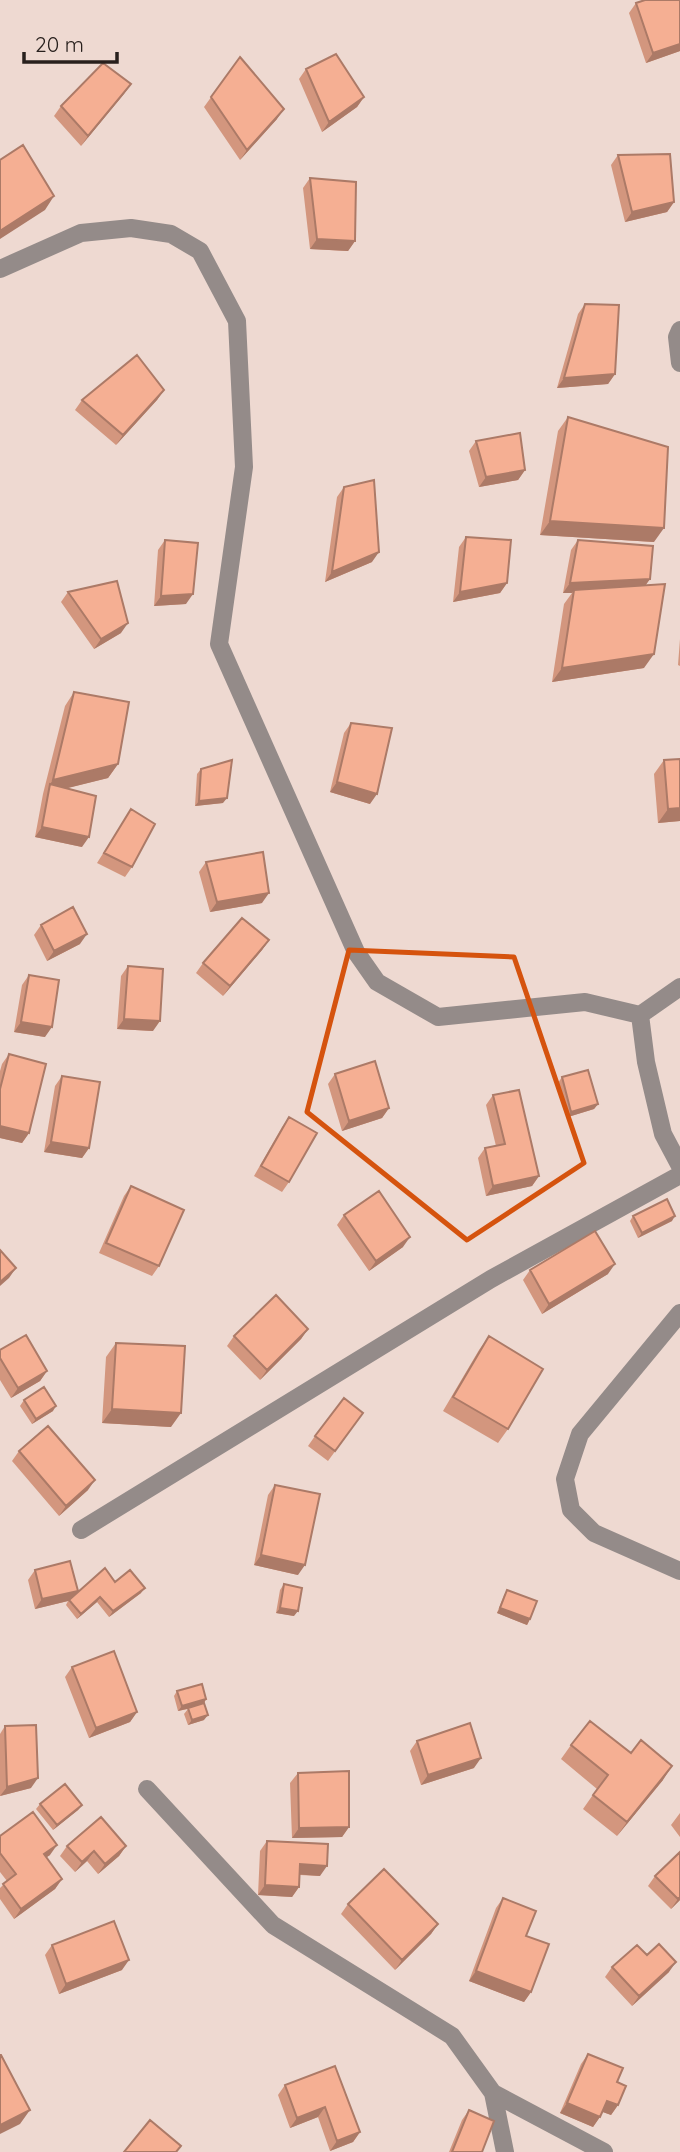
<svg xmlns="http://www.w3.org/2000/svg" width="680" height="2152" font-family="Quicksand,sans-serif">
<rect width="100%" height="100%" fill="#eed9d1"/>
<g fill="none" stroke-linecap="round" stroke-linejoin="round">
<path stroke="#948b89" stroke-width="18" d="M 0,269 L 81,233 L 131,228 L 171,234 L 200,251 L 237,321 L 244,467 L 219,644 L 356,952 L 377,982 L 438,1017 L 585,1002 L 640,1015
M 680,330 L 677,337 L 680,363
M 640,1015 L 646,1062 L 663,1134 L 680,1166
M 640,1015 L 680,987
M 680,1313 L 580,1434 L 565,1479 L 571,1510 L 594,1533 L 680,1571
M 81,1530 L 491,1279 L 680,1175
M 147,1789 L 273,1925 L 452,2036 L 493,2093 L 505,2152
M 493,2093 L 604,2152"/>
</g>
<path fill="#d3967e" d="M 636,3 L 680,51 L 646,63 L 629,13 Z
M 240,57 L 277,119 L 240,160 L 204,107 Z
M 306,69 L 364,97 L 357,107 L 322,132 L 299,79 Z
M 131,84 L 81,146 L 54,116 L 61,106 Z
M 618,155 L 674,202 L 667,212 L 625,222 L 611,165 Z
M 310,178 L 355,241 L 348,251 L 310,249 L 303,188 Z
M 585,304 L 615,374 L 608,384 L 557,388 L 578,314 Z
M 164,390 L 157,400 L 116,445 L 75,410 L 82,400 Z
M 568,417 L 654,542 L 540,535 L 558,431 Z
M 476,441 L 525,470 L 518,480 L 479,487 L 469,451 Z
M 344,487 L 372,562 L 325,582 L 337,497 Z
M 466,537 L 507,583 L 500,593 L 453,602 L 459,547 Z
M 165,540 L 186,604 L 154,606 L 158,550 Z
M 578,540 L 650,579 L 645,585 L 644,668 L 552,682 L 564,604 L 572,593 L 563,593 L 571,550 Z
M 68,592 L 121,633 L 94,649 L 61,602 Z
M 680,639 L 680,666 L 678,665 Z
M 74,692 L 118,764 L 108,778 L 67,788 L 82,847 L 35,837 L 43,794 L 65,706 Z
M 351,723 L 370,804 L 330,792 L 344,733 Z
M 680,759 L 680,821 L 658,823 L 654,774 L 664,760 Z
M 201,769 L 223,803 L 195,806 L 197,774 Z
M 131,809 L 132,867 L 125,877 L 97,863 Z
M 206,862 L 262,903 L 210,912 L 199,872 Z
M 41,925 L 80,944 L 47,961 L 34,935 Z
M 269,940 L 262,950 L 223,996 L 196,973 L 203,963 Z
M 128,966 L 153,1031 L 117,1029 L 121,976 Z
M 29,975 L 45,1037 L 14,1032 L 22,985 Z
M 9,1054 L 29,1133 L 22,1143 L 0,1138 L 0,1071 L 2,1064 Z
M 335,1074 L 389,1108 L 382,1118 L 342,1131 L 328,1084 Z
M 62,1076 L 89,1148 L 82,1158 L 44,1152 L 55,1086 Z
M 562,1077 L 598,1104 L 594,1109 L 568,1117 L 558,1083 Z
M 493,1095 L 539,1176 L 532,1186 L 486,1196 L 478,1158 L 485,1148 L 496,1146 L 486,1105 Z
M 289,1117 L 289,1182 L 282,1192 L 254,1176 L 282,1127 Z
M 131,1186 L 159,1266 L 152,1276 L 99,1253 L 124,1196 Z
M 344,1215 L 403,1247 L 369,1271 L 337,1225 Z
M 633,1216 L 672,1221 L 638,1238 L 630,1221 Z
M 530,1270 L 608,1274 L 542,1314 L 523,1280 Z
M 308,1329 L 301,1339 L 260,1380 L 227,1346 L 234,1336 Z
M 489,1336 L 508,1429 L 498,1443 L 443,1411 L 479,1350 Z
M 116,1343 L 171,1427 L 102,1423 L 106,1357 Z
M 0,1350 L 47,1371 L 40,1381 L 11,1398 L 0,1380 Z
M 24,1400 L 53,1411 L 32,1424 L 20,1406 Z
M 363,1413 L 328,1461 L 308,1446 L 315,1436 Z
M 19,1451 L 88,1490 L 59,1516 L 12,1461 Z
M 275,1485 L 298,1575 L 254,1565 L 268,1495 Z
M 35,1570 L 78,1591 L 75,1595 L 115,1582 L 141,1593 L 109,1617 L 97,1602 L 77,1619 L 66,1605 L 68,1601 L 35,1609 L 28,1580 Z
M 284,1584 L 294,1616 L 276,1613 L 280,1590 Z
M 507,1590 L 530,1619 L 527,1625 L 497,1613 L 504,1595 Z
M 72,1667 L 137,1712 L 130,1722 L 89,1738 L 65,1677 Z
M 177,1691 L 206,1699 L 204,1703 L 204,1720 L 188,1725 L 184,1714 L 188,1709 L 178,1711 L 174,1696 Z
M 5,1726 L 31,1788 L 0,1796 L 0,1734 Z
M 417,1741 L 474,1768 L 421,1785 L 410,1751 Z
M 571,1745 L 631,1753 L 663,1780 L 617,1836 L 583,1809 L 597,1789 L 561,1759 Z
M 298,1773 L 349,1827 L 342,1837 L 292,1838 L 290,1783 Z
M 40,1804 L 82,1805 L 78,1810 L 53,1830 L 36,1809 Z
M 680,1813 L 680,1837 L 671,1825 Z
M 0,1836 L 50,1855 L 46,1857 L 62,1879 L 55,1889 L 14,1919 L 0,1899 L 0,1888 L 7,1881 L 0,1872 Z
M 267,1841 L 320,1876 L 300,1875 L 299,1887 L 292,1897 L 258,1895 L 260,1851 Z
M 67,1846 L 126,1846 L 119,1856 L 98,1874 L 87,1861 L 75,1872 L 60,1856 Z
M 655,1876 L 680,1900 L 671,1909 L 648,1886 Z
M 503,1898 L 526,1936 L 531,1992 L 524,2002 L 469,1981 L 496,1908 Z
M 348,1904 L 438,1924 L 431,1934 L 395,1970 L 341,1914 Z
M 52,1945 L 122,1970 L 59,1994 L 45,1955 Z
M 647,1955 L 669,1972 L 632,2006 L 605,1977 L 612,1967 Z
M 588,2054 L 617,2082 L 618,2105 L 611,2115 L 603,2112 L 593,2127 L 560,2113 L 581,2064 Z
M 335,2066 L 360,2132 L 353,2142 L 330,2151 L 318,2117 L 290,2128 L 278,2095 L 285,2085 Z
M 469,2110 L 482,2152 L 449,2152 L 462,2120 Z"/>
<path fill="#ac7a67" d="M 680,44 L 680,51 L 646,63 L 653,53 Z
M 131,84 L 124,94 L 81,146 L 88,136 Z
M 364,97 L 357,107 L 322,132 L 329,122 Z
M 284,109 L 277,119 L 240,160 L 247,150 Z
M 54,196 L 45,210 L 0,239 L 0,231 Z
M 674,202 L 667,212 L 625,222 L 632,212 Z
M 317,239 L 355,241 L 348,251 L 310,249 Z
M 615,374 L 608,384 L 557,388 L 564,378 Z
M 164,390 L 157,400 L 116,445 L 123,435 Z
M 525,470 L 518,480 L 479,487 L 486,477 Z
M 550,521 L 664,528 L 654,542 L 540,535 Z
M 379,552 L 372,562 L 325,582 L 332,572 Z
M 650,579 L 643,589 L 574,590 L 572,593 L 563,593 L 570,583 Z
M 507,583 L 500,593 L 453,602 L 460,592 Z
M 193,594 L 186,604 L 154,606 L 161,596 Z
M 128,623 L 121,633 L 94,649 L 101,639 Z
M 654,654 L 644,668 L 552,682 L 562,668 Z
M 118,764 L 108,778 L 48,793 L 50,784 L 53,780 Z
M 337,782 L 377,794 L 370,804 L 330,792 Z
M 227,798 L 223,803 L 195,806 L 199,801 Z
M 680,808 L 680,821 L 658,823 L 668,809 Z
M 42,827 L 89,837 L 82,847 L 35,837 Z
M 269,893 L 262,903 L 210,912 L 217,902 Z
M 87,934 L 80,944 L 47,961 L 54,951 Z
M 269,940 L 262,950 L 223,996 L 230,986 Z
M 124,1019 L 160,1021 L 153,1031 L 117,1029 Z
M 21,1022 L 52,1027 L 45,1037 L 14,1032 Z
M 598,1104 L 594,1109 L 568,1117 L 571,1112 Z
M 389,1108 L 382,1118 L 342,1131 L 349,1121 Z
M 0,1126 L 29,1133 L 22,1143 L 0,1138 Z
M 51,1142 L 89,1148 L 82,1158 L 44,1152 Z
M 539,1176 L 532,1186 L 486,1196 L 493,1186 Z
M 675,1216 L 672,1221 L 638,1238 L 642,1233 Z
M 410,1237 L 403,1247 L 369,1271 L 376,1261 Z
M 615,1264 L 608,1274 L 542,1314 L 549,1304 Z
M 16,1268 L 9,1278 L 0,1286 L 0,1282 Z
M 308,1329 L 301,1339 L 260,1380 L 267,1370 Z
M 47,1371 L 40,1381 L 11,1398 L 18,1388 Z
M 56,1406 L 53,1411 L 32,1424 L 36,1419 Z
M 112,1409 L 181,1413 L 171,1427 L 102,1423 Z
M 95,1480 L 88,1490 L 59,1516 L 66,1506 Z
M 261,1555 L 305,1565 L 298,1575 L 254,1565 Z
M 145,1588 L 141,1593 L 109,1617 L 113,1611 Z
M 78,1591 L 71,1601 L 69,1600 L 68,1601 L 35,1609 L 42,1599 Z
M 100,1597 L 97,1602 L 77,1619 L 81,1614 Z
M 280,1608 L 298,1611 L 294,1616 L 276,1613 Z
M 500,1608 L 530,1619 L 527,1625 L 497,1613 Z
M 206,1699 L 203,1705 L 178,1711 L 182,1706 Z
M 137,1712 L 130,1722 L 89,1738 L 96,1728 Z
M 208,1715 L 204,1720 L 188,1725 L 192,1720 Z
M 481,1758 L 474,1768 L 421,1785 L 428,1775 Z
M 672,1766 L 663,1780 L 617,1836 L 627,1822 Z
M 38,1778 L 31,1788 L 0,1796 L 7,1787 Z
M 82,1805 L 78,1810 L 53,1830 L 57,1825 Z
M 349,1827 L 342,1837 L 292,1838 L 299,1828 Z
M 57,1845 L 50,1855 L 37,1864 L 44,1854 Z
M 126,1846 L 119,1856 L 98,1874 L 105,1864 Z
M 94,1851 L 87,1861 L 75,1872 L 82,1862 Z
M 300,1864 L 327,1866 L 320,1876 L 293,1874 Z
M 62,1879 L 55,1889 L 14,1919 L 21,1909 Z
M 265,1885 L 299,1887 L 292,1897 L 258,1895 Z
M 680,1897 L 680,1900 L 671,1909 L 678,1899 Z
M 438,1924 L 431,1934 L 395,1970 L 402,1960 Z
M 129,1960 L 122,1970 L 59,1994 L 66,1984 Z
M 676,1962 L 669,1972 L 632,2006 L 639,1996 Z
M 476,1971 L 531,1992 L 524,2002 L 469,1981 Z
M 607,2101 L 618,2105 L 611,2115 L 600,2111 Z
M 567,2103 L 600,2117 L 593,2127 L 560,2113 Z
M 325,2107 L 318,2117 L 290,2128 L 297,2118 Z
M 30,2110 L 20,2124 L 0,2134 L 0,2125 Z
M 360,2132 L 353,2142 L 330,2151 L 337,2141 Z"/>
<path fill="#f5af93" stroke="#ac7a67" stroke-width="2" d="M 645,0 L 680,0 L 680,44 L 653,53 L 636,3 Z
M 336,54 L 364,97 L 329,122 L 306,69 Z
M 240,57 L 284,109 L 247,150 L 211,97 Z
M 103,63 L 131,84 L 88,136 L 61,106 Z
M 23,145 L 54,196 L 0,231 L 0,160 Z
M 670,154 L 674,202 L 632,212 L 618,155 Z
M 310,178 L 356,182 L 355,241 L 317,239 Z
M 585,304 L 619,305 L 615,374 L 564,378 Z
M 137,355 L 164,390 L 123,435 L 82,400 Z
M 568,417 L 668,447 L 664,528 L 550,521 Z
M 520,433 L 525,470 L 486,477 L 476,441 Z
M 374,480 L 379,552 L 332,572 L 344,487 Z
M 466,537 L 511,540 L 507,583 L 460,592 Z
M 165,540 L 198,543 L 193,594 L 161,596 Z
M 578,540 L 653,546 L 650,579 L 570,583 Z
M 117,581 L 128,623 L 101,639 L 68,592 Z
M 665,584 L 654,654 L 562,668 L 574,590 Z
M 74,692 L 129,702 L 118,764 L 53,780 Z
M 351,723 L 392,728 L 377,794 L 337,782 Z
M 680,759 L 680,808 L 668,809 L 664,760 Z
M 232,760 L 227,798 L 199,801 L 201,769 Z
M 50,784 L 96,796 L 89,837 L 42,827 Z
M 131,809 L 155,824 L 132,867 L 104,853 Z
M 263,852 L 269,893 L 217,902 L 206,862 Z
M 73,907 L 87,934 L 54,951 L 41,925 Z
M 242,918 L 269,940 L 230,986 L 203,963 Z
M 128,966 L 163,969 L 160,1021 L 124,1019 Z
M 29,975 L 59,980 L 52,1027 L 21,1022 Z
M 9,1054 L 46,1064 L 29,1133 L 0,1126 L 0,1089 Z
M 375,1061 L 389,1108 L 349,1121 L 335,1074 Z
M 588,1070 L 598,1104 L 571,1112 L 562,1077 Z
M 62,1076 L 100,1082 L 89,1148 L 51,1142 Z
M 519,1090 L 539,1176 L 493,1186 L 485,1148 L 505,1144 L 493,1095 Z
M 289,1117 L 317,1133 L 289,1182 L 261,1166 Z
M 131,1186 L 184,1210 L 159,1266 L 106,1243 Z
M 379,1191 L 410,1237 L 376,1261 L 344,1215 Z
M 667,1199 L 675,1216 L 642,1233 L 633,1216 Z
M 595,1231 L 615,1264 L 549,1304 L 530,1270 Z
M 0,1250 L 16,1268 L 0,1282 Z
M 276,1295 L 308,1329 L 267,1370 L 234,1336 Z
M 26,1335 L 47,1371 L 18,1388 L 0,1358 L 0,1350 Z
M 489,1336 L 543,1369 L 508,1429 L 453,1397 Z
M 116,1343 L 185,1346 L 181,1413 L 112,1409 Z
M 44,1387 L 56,1406 L 36,1419 L 24,1400 Z
M 344,1398 L 363,1413 L 335,1451 L 315,1436 Z
M 48,1426 L 95,1480 L 66,1506 L 19,1451 Z
M 275,1485 L 320,1494 L 305,1565 L 261,1555 Z
M 70,1561 L 78,1591 L 42,1599 L 35,1570 Z
M 105,1568 L 115,1582 L 130,1570 L 145,1588 L 113,1611 L 100,1597 L 81,1614 L 69,1600 Z
M 284,1584 L 302,1588 L 298,1611 L 280,1608 Z
M 507,1590 L 537,1601 L 530,1619 L 500,1608 Z
M 114,1651 L 137,1712 L 96,1728 L 72,1667 Z
M 202,1684 L 206,1699 L 182,1706 L 177,1691 Z
M 204,1703 L 208,1715 L 192,1720 L 188,1708 Z
M 590,1721 L 631,1753 L 641,1740 L 672,1766 L 627,1822 L 593,1795 L 608,1775 L 571,1745 Z
M 470,1723 L 481,1758 L 428,1775 L 417,1741 Z
M 36,1725 L 38,1778 L 7,1787 L 5,1726 Z
M 349,1771 L 349,1827 L 299,1828 L 298,1773 Z
M 65,1784 L 82,1805 L 57,1825 L 40,1804 Z
M 33,1812 L 57,1845 L 44,1854 L 62,1879 L 21,1909 L 3,1884 L 16,1874 L 0,1853 L 0,1836 Z
M 101,1817 L 126,1846 L 105,1864 L 94,1851 L 82,1862 L 67,1846 Z
M 267,1841 L 328,1844 L 327,1866 L 300,1864 L 299,1887 L 265,1885 Z
M 680,1852 L 680,1897 L 678,1899 L 655,1876 Z
M 384,1869 L 438,1924 L 402,1960 L 348,1904 Z
M 503,1898 L 536,1911 L 526,1936 L 549,1944 L 531,1992 L 476,1971 Z
M 114,1921 L 129,1960 L 66,1984 L 52,1945 Z
M 659,1944 L 676,1962 L 639,1996 L 612,1967 L 637,1945 L 647,1955 Z
M 588,2054 L 623,2068 L 617,2082 L 626,2086 L 618,2105 L 607,2101 L 600,2117 L 567,2103 Z
M 0,2055 L 1,2055 L 30,2110 L 0,2125 Z
M 335,2066 L 360,2132 L 337,2141 L 325,2107 L 297,2118 L 285,2085 Z
M 469,2110 L 494,2121 L 482,2152 L 452,2152 Z
M 150,2120 L 181,2146 L 176,2152 L 124,2152 Z"/>
<path fill="none" stroke="#d5530e" stroke-width="5" stroke-linejoin="round" d="M 349,950 L 514,957 L 584,1163 L 467,1240 L 307,1112 Z"/>
<path d="M24 52v10h93v-10" fill="none" stroke="#28201d" stroke-width="3.5"/>
<text x="35" y="52" font-size="21" fill="#28201d" stroke="#eed9d1" stroke-width="5" paint-order="stroke">20 m</text>
</svg>
